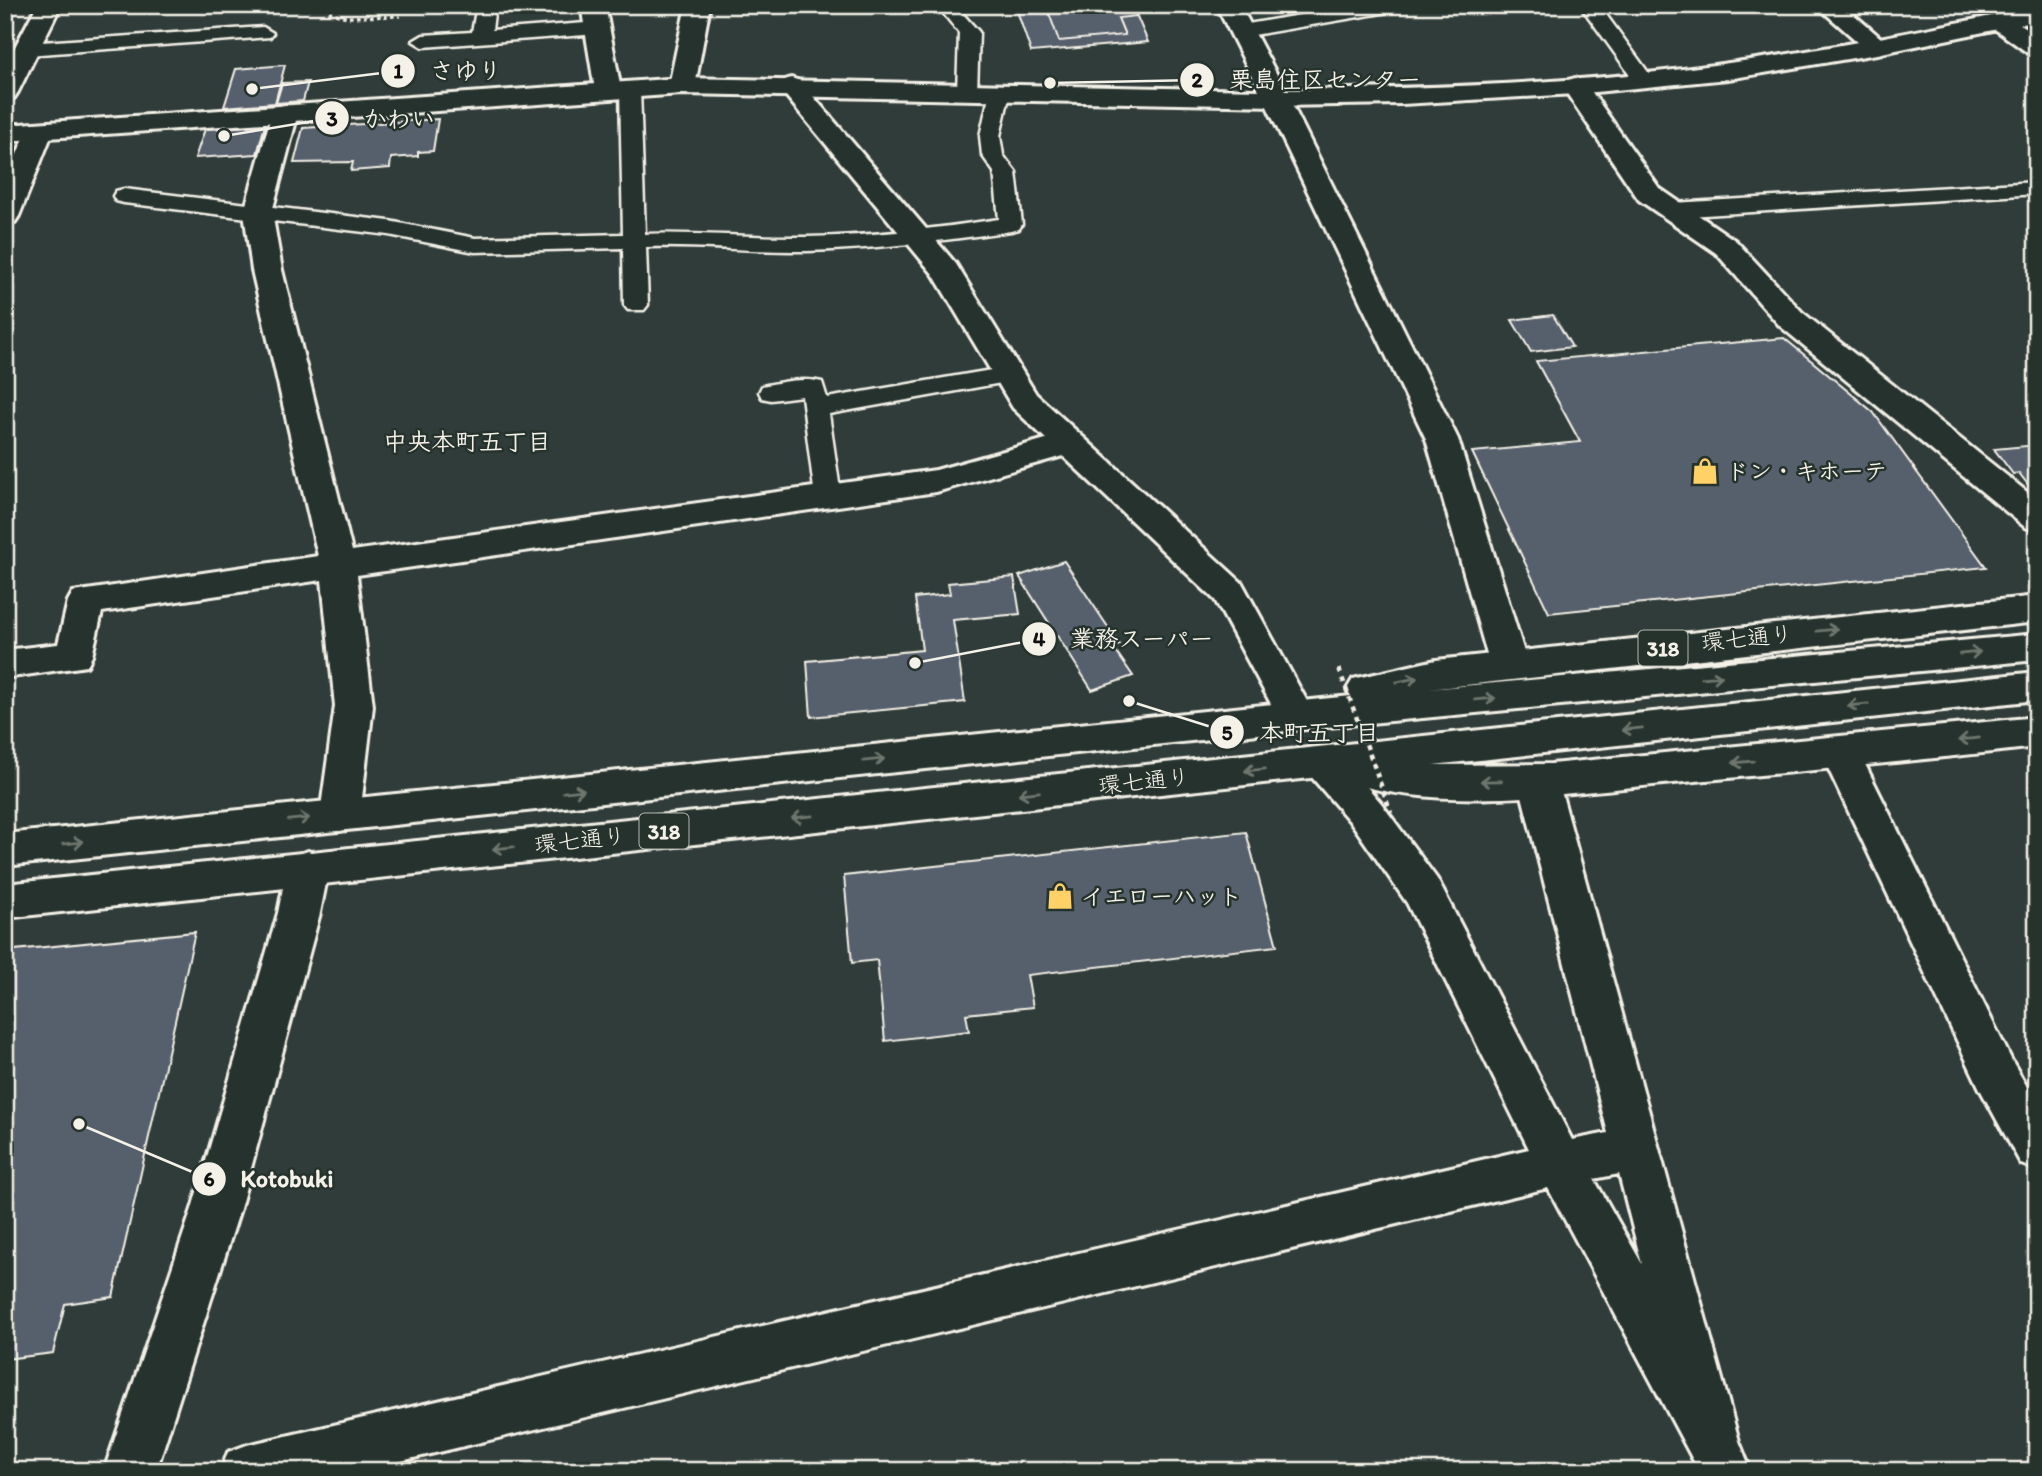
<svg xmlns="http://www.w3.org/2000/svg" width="2042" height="1476" font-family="Itim,'Klee One',sans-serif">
<rect width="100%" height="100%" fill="#303c3a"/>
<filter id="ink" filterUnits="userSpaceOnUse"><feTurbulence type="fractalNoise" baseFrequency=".0143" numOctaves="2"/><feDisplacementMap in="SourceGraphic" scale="14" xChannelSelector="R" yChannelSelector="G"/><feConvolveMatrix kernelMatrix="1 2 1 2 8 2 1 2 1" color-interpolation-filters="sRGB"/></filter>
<g filter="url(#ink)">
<path fill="#575e6c" stroke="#f4f1e8" stroke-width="2" d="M 1015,5 L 1132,5 L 1148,42 L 1031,52 Z
M 1046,5 L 1112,5 L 1114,11 L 1134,9 L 1137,16 L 1118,18 L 1125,35 L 1059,41 Z
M 285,65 L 275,103 L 224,107 L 236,69 Z
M 308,82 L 303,101 L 276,103 L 282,83 Z
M 438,119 L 433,151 L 418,152 L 418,156 L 391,158 L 390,168 L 351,171 L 353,162 L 294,163 L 303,128 Z
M 265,125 L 257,154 L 195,158 L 205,129 Z
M 20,142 L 24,145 L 5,184 L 5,143 Z
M 1553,315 L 1572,347 L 1531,352 L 1512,320 Z
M 1784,338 L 1873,412 L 1986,567 L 1549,613 L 1472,452 L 1580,442 L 1536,361 Z
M 2037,445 L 2037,496 L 2019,473 L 2013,474 L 1994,449 Z
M 1064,561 L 1120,645 L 1113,647 L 1133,676 L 1092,690 L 1019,576 Z
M 1014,577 L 1020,614 L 953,620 L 965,702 L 811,717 L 807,661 L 922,650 L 915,598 L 950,594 L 948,583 Z
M 1246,832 L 1277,946 L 1027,975 L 1033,1007 L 966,1014 L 969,1031 L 885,1041 L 877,960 L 852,963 L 844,876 Z
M 195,932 L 113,1297 L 65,1304 L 53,1353 L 5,1359 L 5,951 Z"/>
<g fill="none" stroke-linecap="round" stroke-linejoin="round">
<defs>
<path id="service" d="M 477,5 L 495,5 L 492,30 L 599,22 L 609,28 L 599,34 L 423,47 L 413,41 L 423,35 L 472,32 Z
M 944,5 L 962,5 L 962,13 L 979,32 L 977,92 L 974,96 L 960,96 L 957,92 L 959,33 L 944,14 Z
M 1359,5 L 1403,5 L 1394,11 L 1242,37 L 1232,31 L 1242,25 Z
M 1580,5 L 1599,5 L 1653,79 L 1650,83 L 1636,83 Z
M 263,27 L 273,33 L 270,37 L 27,55 L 17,49 L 27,43 Z
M 630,83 L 637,85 L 640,89 L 645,234 C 699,232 753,238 807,237 C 872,236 935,229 999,219 L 994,172 L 982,155 L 980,136 L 990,92 L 993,88 L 1007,88 L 1010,92 L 1000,136 L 1003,155 L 1016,172 L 1022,224 L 1019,229 L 1011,231 C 943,241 876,249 807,251 C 753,252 700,245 646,247 L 648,305 L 644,310 L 628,310 L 624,305 L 623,248 L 475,252 L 389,235 L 124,203 L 116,201 L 113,196 L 116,191 L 124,189 L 389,221 L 475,238 L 623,234 L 620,89 L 623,85 Z
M 2037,182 L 2037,194 L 1673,217 L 1665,215 L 1662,210 L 1665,205 L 1673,203 Z
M 1009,367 L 1018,370 L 1021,375 L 1018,380 L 829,414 L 841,497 L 837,503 L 828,506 L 819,503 L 815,497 L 802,396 L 771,400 L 762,398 L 759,392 L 762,386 C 780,382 804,377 822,382 L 827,398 Z"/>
<path id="minor" d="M 37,5 L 61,5 L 18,92 L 14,98 L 5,100 L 5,66 Z
M 581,5 L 605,5 L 621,90 L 617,96 L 608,98 L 599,96 L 595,90 Z
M 686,5 L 710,5 L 695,86 L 691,91 L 682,94 L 673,91 L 669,86 Z
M 1816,5 L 1843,5 L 1890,46 L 1886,51 L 1877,54 L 1868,51 Z
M 2001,15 L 2010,17 L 2037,36 L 2037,55 L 2028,53 L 1992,27 L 1989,22 L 1992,17 Z
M 791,78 L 800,81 L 956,264 L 1036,394 L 1242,583 L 1315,716 L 1309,726 L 1296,730 L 1283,726 L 1215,600 L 1063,456 L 936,492 L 357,575 L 373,706 L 360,815 L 354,826 L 340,831 L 326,826 L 320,815 L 335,706 L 322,580 L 102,612 L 92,656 L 87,666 L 5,678 L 5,650 L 58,644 L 68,601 L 73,592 L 318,556 L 252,270 L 244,212 L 272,113 L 276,107 L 285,105 L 294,107 L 298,113 L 272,212 L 282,270 L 352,551 L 936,470 L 1046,439 L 1013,408 L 933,274 L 782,91 L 778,86 L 782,81 Z
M 1575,78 L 1584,81 L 1659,188 L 1736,241 L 1802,312 L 2037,500 L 2037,531 L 2025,527 L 1780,326 L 1716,253 L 1639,200 L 1562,86 L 1566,81 Z
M 1276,90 L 1285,92 L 1289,98 L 1458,439 L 1528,665 L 1522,675 L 1509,679 L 1496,675 L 1490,665 L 1426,439 L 1263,98 L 1267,92 Z
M 40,123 L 49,125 L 53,131 L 19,216 L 15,222 L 5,224 L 5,182 L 27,131 L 31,125 Z
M 1840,738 L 1854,742 L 2012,1061 L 2037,1104 L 2037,1170 L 2021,1164 L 1980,1089 L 1821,753 L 1826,742 Z
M 1323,748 L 1337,752 L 1381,803 L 1437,879 L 1572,1140 L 1608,1133 L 1518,780 L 1524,769 L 1538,765 L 1552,769 L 1558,780 L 1739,1441 L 1751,1471 L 1699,1471 L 1548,1188 L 359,1471 L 221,1471 L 228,1452 L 247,1445 L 1529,1149 L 1407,903 L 1353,825 L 1309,774 L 1304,763 L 1309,752 ZM 1619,1174 L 1642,1264 L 1594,1179 Z
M 308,851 L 322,856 L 329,868 L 320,913 L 240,1209 L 156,1471 L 104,1471 L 192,1209 L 278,913 L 287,868 L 294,856 Z"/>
<path id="tertiary" d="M 1216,5 L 1240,5 L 1285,90 C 1433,88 1583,84 1729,63 C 1832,49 1935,27 2037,7 L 2037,21 L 1877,54 L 1728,79 L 1575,94 L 1402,104 L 1276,106 L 682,94 L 5,141 L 5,125 L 682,78 L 1259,90 Z"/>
<path id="primary" d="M 2037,596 L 2037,622 L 1429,689 L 2037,634 L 2037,660 L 1296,730 L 5,866 L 5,834 L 1351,696 L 1347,689 L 1353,679 L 1436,660 Z
M 2037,672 L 2037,700 L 1433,765 L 1551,764 L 2037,717 L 2037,747 C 1912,761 1787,773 1663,784 C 1568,793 1444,812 1352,783 L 1348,774 L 5,918 L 5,884 Z"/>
</defs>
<use href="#service" stroke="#f4f1e8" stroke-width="5"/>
<use href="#minor" stroke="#f4f1e8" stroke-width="6"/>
<use href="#tertiary" stroke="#f4f1e8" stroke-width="6"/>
<use href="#primary" stroke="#f4f1e8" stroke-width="6"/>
<path stroke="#f4f1e8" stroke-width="3.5" stroke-dasharray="3.5 3.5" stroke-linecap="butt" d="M 326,5 L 331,13 L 347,17 L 400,16"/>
<use href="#service" fill="#26332d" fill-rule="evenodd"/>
<use href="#minor" fill="#26332d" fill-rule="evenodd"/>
<use href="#tertiary" fill="#26332d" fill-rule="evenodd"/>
<use href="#primary" fill="#26332d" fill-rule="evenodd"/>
<path stroke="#f4f1e8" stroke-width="4.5" stroke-dasharray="5 5" stroke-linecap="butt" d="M 1339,669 L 1391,813"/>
</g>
<defs><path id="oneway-shaft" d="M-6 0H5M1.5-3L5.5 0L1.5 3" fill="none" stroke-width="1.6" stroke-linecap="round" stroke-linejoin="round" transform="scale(1.75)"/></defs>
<g stroke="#6e766e">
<use href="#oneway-shaft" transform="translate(1827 630) rotate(-6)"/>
<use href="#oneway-shaft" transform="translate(1970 653) rotate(-6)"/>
<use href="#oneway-shaft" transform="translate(1712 677) rotate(-5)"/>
<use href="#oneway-shaft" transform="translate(1407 680) rotate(-12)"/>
<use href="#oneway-shaft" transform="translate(1485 699) rotate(-5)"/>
<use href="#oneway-shaft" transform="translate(1858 705) rotate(174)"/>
<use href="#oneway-shaft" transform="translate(1632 729) rotate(174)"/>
<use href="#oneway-shaft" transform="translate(1969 739) rotate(174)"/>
<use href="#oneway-shaft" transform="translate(874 760) rotate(-6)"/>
<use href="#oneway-shaft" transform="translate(1743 762) rotate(175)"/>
<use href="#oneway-shaft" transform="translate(1255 770) rotate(174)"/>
<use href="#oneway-shaft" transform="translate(1491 781) rotate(179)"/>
<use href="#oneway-shaft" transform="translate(574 791) rotate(-6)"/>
<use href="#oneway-shaft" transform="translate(1029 793) rotate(174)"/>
<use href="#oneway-shaft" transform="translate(802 817) rotate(174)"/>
<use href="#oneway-shaft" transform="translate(299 819) rotate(-6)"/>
<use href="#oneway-shaft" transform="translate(73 843) rotate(-6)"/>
<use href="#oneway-shaft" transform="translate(503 848) rotate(174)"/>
</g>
</g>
<defs>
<symbol id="shop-bare" viewBox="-9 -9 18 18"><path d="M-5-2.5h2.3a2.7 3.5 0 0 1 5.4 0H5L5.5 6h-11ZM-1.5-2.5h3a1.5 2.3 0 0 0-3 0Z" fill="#ffd166" stroke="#26332d" stroke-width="2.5" paint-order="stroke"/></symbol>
</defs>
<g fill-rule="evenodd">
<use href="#shop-bare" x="1686" y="452" width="38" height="38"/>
<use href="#shop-bare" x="1041" y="877" width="38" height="38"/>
</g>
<g text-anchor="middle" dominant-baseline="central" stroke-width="5" stroke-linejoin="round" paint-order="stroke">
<g fill="#26332d" stroke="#b6b8b0" stroke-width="2">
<rect x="1638.5" y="630.5" width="49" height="35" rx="5"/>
<rect x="639.5" y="813.5" width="49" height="35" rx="5"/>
</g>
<g font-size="21" font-weight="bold" fill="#f4f1e8">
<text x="1663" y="648">318</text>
<text x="664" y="831">318</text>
</g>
<g font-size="23" font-weight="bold" fill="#f4f1e8" stroke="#26332d" text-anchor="start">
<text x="1726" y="471">ドン・キホーテ</text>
<text x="1081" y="896">イエローハット</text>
</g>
<g font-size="23" fill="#f4f1e8" stroke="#26332d">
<text transform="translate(1747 638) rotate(-6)">環七通り</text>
<text transform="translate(1144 781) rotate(-6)">環七通り</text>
<text transform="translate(580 840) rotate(-6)">環七通り</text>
</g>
<g font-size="24" font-weight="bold" fill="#f4f1e8" stroke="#26332d">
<text x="467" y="441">中央本町五丁目</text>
</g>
</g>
<path fill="none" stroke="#f4f1e8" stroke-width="2.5" d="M252 89L398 71M1050 83L1197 80M224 136L332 118M915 663L1039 639M1129 701L1227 732M79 1124L209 1179"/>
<g fill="#f4f1e8" stroke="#26332d" stroke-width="2.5">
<circle cx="252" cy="89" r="7"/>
<circle cx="1050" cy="83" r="7"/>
<circle cx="224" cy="136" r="7"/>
<circle cx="915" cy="663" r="7"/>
<circle cx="1129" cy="701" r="7"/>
<circle cx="79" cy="1124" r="7"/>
<circle cx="398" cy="71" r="18"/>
<circle cx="1197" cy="80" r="18"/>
<circle cx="332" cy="118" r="18"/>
<circle cx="1039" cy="639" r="18"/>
<circle cx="1227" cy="732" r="18"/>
<circle cx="209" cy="1179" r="18"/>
</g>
<g font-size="21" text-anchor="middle" font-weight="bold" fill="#111">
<text x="398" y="78">1</text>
<text x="1197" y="87">2</text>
<text x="332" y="126">3</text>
<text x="1039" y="646">4</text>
<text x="1227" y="740">5</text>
<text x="209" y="1186">6</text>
</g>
<g font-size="24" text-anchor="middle" font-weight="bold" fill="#f4f1e8" stroke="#26332d" stroke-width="5" stroke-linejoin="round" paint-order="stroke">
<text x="466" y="79">さゆり</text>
<text x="1325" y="88">栗島住区センター</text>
<text x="399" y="127">かわい</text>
<text x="1142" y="647">業務スーパー</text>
<text x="1319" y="741">本町五丁目</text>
<text x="287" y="1187">Kotobuki</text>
</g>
<rect width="2042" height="1476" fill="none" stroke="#26332d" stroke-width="28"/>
<rect x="14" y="14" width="2014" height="1448" fill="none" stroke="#f4f1e8" stroke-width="2.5" filter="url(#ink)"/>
</svg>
